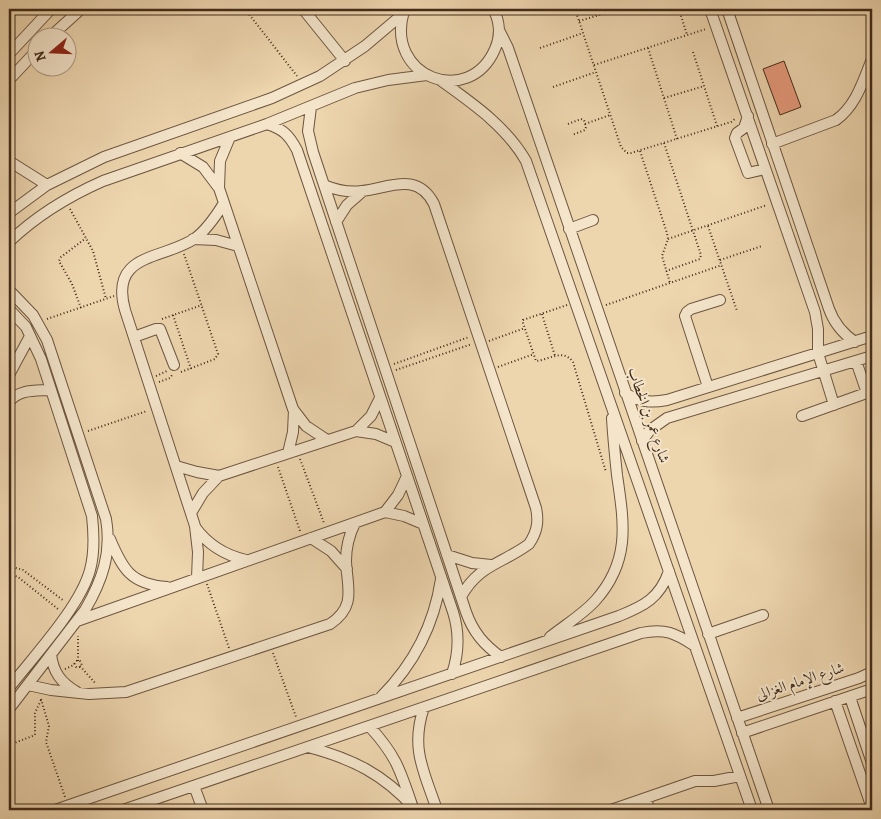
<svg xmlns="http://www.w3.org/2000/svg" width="881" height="819" font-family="Alegreya,Amiri,serif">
<rect width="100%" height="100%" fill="#edd5ae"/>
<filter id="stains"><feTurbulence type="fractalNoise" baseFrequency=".004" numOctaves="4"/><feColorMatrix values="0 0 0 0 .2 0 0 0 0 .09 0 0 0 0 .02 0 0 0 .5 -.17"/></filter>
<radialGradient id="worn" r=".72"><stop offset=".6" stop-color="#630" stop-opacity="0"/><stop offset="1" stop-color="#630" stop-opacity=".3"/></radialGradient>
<path fill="#e5997b" stroke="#422c1c" d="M 784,61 L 801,107 L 780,115 L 763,69 Z"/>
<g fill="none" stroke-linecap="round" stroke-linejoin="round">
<defs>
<path id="minor" d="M 303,9 L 345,61
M 710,9 L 815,312 L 818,329 L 818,353 L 834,405
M 727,9 L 829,309 C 834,323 842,333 855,342
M 866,9 L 872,11
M 404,11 C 384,77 469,109 495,49 C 501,36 500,21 493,9
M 499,30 L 508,48 L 769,810
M 49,38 L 81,9
M 9,54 L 51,9
M 9,80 L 38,49
M 440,80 C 472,103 506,126 526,161 L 752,810
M 311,107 L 308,131 L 313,152 L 466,612 C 473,632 484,645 501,657
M 748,116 L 744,128 L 737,133 L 735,138 L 748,173 L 765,169
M 267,124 C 283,129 289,135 297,150 L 453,612 C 460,634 459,653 452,674
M 230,137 L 220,161 L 219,188 L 293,409 L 306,426 L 327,440
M 772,144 L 836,120 C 856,106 863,81 872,59
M 180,153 L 203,167 L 218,187
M 9,161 L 47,185
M 324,185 C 336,190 348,193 362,191 C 389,188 417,171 434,204 L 536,508 C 539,522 537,532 529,544 C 502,564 478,565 461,597
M 9,213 L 47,185 L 104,157 L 272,98 L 320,76 L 365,46 L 404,13
M 336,222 L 347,205 L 363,191
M 569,229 L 593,220
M 193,239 L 216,240 L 238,246
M 9,242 C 36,216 69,196 103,181 L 267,124 L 355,88 L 388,80 L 427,75
M 9,290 L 33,315 L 47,340 L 106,519 C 112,553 102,581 85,610 L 9,709
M 9,309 L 26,327 L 41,359 L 92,516 C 94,534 95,552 90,570 C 80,607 33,657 9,688
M 134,337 L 156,329 L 160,329 L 174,365
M 856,361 L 867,393
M 9,375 L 30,336
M 708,387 L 685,316 L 687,312 L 691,309 L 720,300
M 625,393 C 639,402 651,403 667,400 L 872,336
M 9,402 C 19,389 35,391 50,390
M 802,416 L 872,391
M 356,431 L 376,434 L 395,442
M 642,441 L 650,430 L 667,418 L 872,356
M 288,453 L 293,432 L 294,410
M 176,466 L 197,472 L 219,476 L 356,431 L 371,416 L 380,398
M 385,512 L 398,495 L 407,476
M 191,513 L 203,493 L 219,476
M 195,527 C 208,545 224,555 246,560
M 311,538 L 331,551 L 347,569
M 110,539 C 123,570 131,584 167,587
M 447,555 L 472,563 L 491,565
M 197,578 L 198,552 L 195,526 L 125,310 C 109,253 162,260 194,239 C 206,231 216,216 224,203
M 77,621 L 385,512 L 404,516 L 423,524
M 708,634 L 763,615
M 550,637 C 565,625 582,615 595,601 C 631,561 624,523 617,475 C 615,456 613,437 612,418
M 51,654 C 53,672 61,683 77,692
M 28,685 L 51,690 L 89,694 L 126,692 L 330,624 C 357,606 347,587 346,561 C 346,547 349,535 355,523
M 381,697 C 414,664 434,626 441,579
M 850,697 L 872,763
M 835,701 L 872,808
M 424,707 C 410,749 424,771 437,810
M 737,718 L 859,678 L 872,672
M 369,726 C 395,754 400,769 412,805
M 742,733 L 872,689
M 308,747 C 353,759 383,774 414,808
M 194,786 L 203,810
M 645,798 L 650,810
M 55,810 L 619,616 C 644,606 660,598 669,571
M 123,810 L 641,633 C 665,628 675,633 695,646
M 611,810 L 695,781 L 714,781 L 740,776"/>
</defs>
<use href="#minor" stroke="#6d5640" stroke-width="12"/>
<path stroke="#422c1c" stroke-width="2" stroke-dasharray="1 2.5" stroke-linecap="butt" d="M 245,9 L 297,76
M 515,9 L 517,9
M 575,9 L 621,147 L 627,153 L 631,153 L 731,122 L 736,118
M 679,9 L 687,35
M 579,21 L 620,9
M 540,48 L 583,33
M 648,48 L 677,139
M 693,52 L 717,126
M 594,65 L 706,29
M 553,87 L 596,72
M 664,98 L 704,86
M 568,124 L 581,119 L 584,120 L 586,127 L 585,130 L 572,135
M 585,124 L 610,115
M 664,143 L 701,255 L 700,259 L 666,271
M 640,151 L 667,233 L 668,239 L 662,256 L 670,283
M 70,209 L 93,251 L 106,299
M 708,226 L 737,311
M 668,239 L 767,205
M 720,260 L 762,246
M 567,305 L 523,320 L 523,323 L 536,361 C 549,360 563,348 573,362 L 606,472
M 606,305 L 722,265
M 81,308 L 72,284 L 59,261 L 61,257 L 86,238
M 542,314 L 555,356
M 173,315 L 191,369
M 47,319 L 114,296
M 162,319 L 202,305
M 489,341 L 525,328
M 394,364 L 469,337
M 498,367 L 534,354
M 396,370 L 472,344
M 181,372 L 215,359 L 218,354 L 184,254
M 156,376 L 167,371
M 159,382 L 170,378 L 172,375
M 88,431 L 147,411
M 300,459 L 324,523
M 278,467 L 300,531
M 9,566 L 23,570 L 64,601
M 9,574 L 18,577 L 58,609
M 9,583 L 14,575
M 207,584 L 229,648
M 273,653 L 296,717
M74.5 664a3.5 3.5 0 1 1 7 0a3.5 3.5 0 1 1-7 0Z
M 78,661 L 78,636
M 80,666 L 96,684
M 65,669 L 74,665
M 41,699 L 49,726 L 46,742 L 65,797
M 9,745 L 35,735 L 35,713 L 41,700"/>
<use href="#minor" stroke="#f3e4ca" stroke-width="10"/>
</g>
<g text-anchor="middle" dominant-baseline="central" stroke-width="4" stroke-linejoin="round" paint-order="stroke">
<g font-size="15" fill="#422c1c" stroke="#f3e4ca">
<text transform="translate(649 415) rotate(71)">شارع عمر بن الخطاب</text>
<text transform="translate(800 681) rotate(-18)">شارع الإمام الغزالى</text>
</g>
</g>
<rect width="881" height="819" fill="none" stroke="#edd5ae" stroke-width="30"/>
<rect x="10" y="10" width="861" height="799" fill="none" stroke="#422c1c" stroke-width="2.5"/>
<rect x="15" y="15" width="851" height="789" fill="none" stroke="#422c1c"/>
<g transform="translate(52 52) rotate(251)"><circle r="24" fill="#f3e4ca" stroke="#ac9a84"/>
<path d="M0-4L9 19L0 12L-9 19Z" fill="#8f2418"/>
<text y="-8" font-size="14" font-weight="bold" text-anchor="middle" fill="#422c1c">N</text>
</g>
<rect width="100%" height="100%" filter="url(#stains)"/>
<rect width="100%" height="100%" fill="url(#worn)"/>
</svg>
